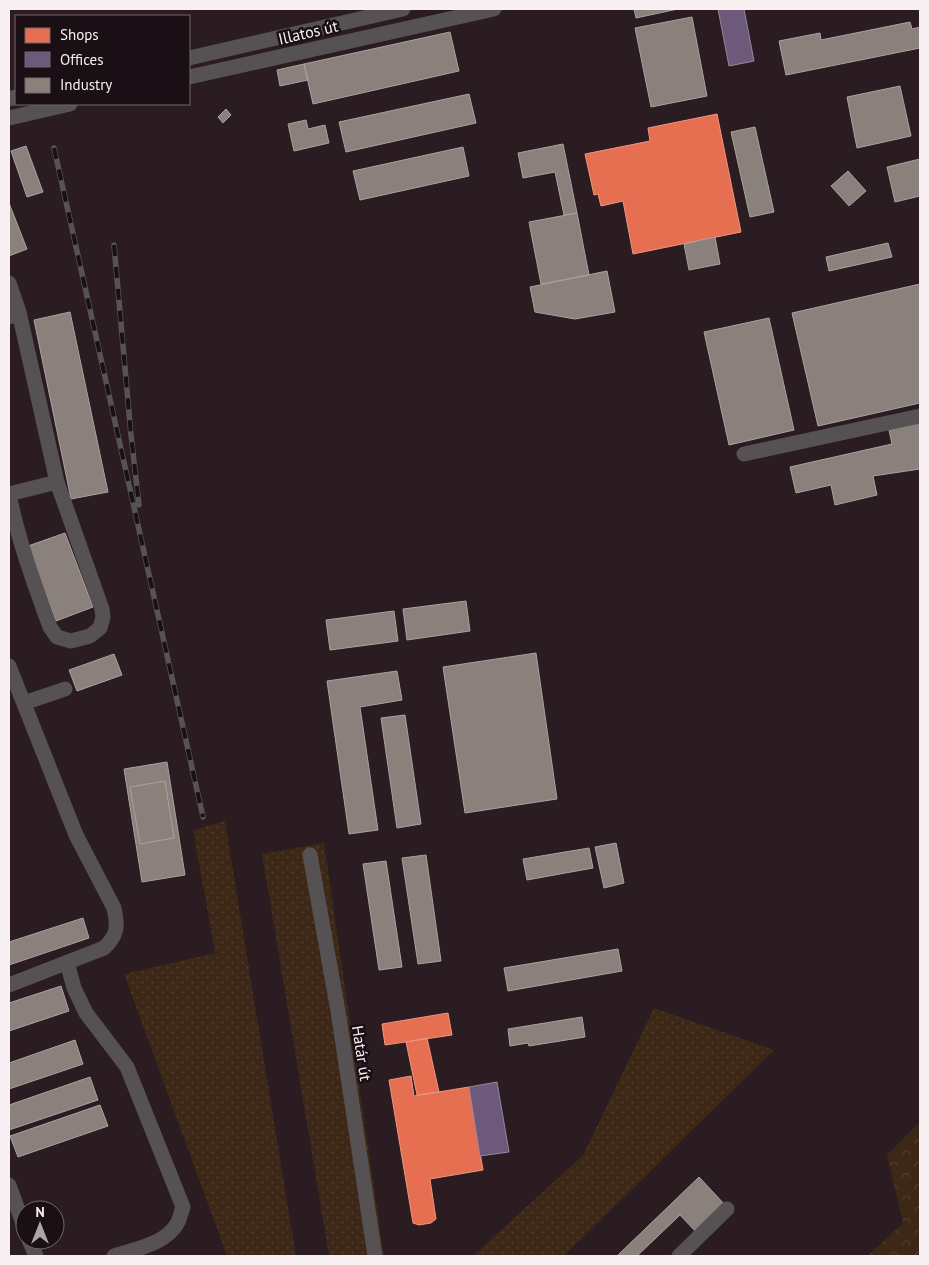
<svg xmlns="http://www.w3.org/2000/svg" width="929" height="1265" font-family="'PT Sans',sans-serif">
<defs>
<pattern id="grass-dots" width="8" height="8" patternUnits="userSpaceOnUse" patternTransform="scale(1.25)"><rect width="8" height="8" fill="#3d2817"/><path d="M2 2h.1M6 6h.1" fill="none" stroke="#503d2e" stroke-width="1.8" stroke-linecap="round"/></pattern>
<pattern id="forest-crowns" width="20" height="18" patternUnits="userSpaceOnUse" patternTransform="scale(1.25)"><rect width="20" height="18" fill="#3d2817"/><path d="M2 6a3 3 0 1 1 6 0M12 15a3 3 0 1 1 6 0" fill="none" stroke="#503d2e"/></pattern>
</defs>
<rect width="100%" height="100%" fill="#201b1d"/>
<path fill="#2b1c22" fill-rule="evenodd" d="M 9,9 L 920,9 L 920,1122 L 888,1155 L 903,1223 L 867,1256 L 564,1256 L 773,1050 L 654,1008 L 583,1155 L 473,1256 L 384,1256 L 324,844 L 262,854 L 329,1256 L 296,1256 L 225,821 L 193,830 L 215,953 L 124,974 L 227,1256 L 9,1256 ZM 16,16 L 189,16 L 189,104 L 16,104 ZM 25,1210 L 55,1210 L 55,1240 L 25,1240 Z"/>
<path fill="url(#grass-dots)" d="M 225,821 L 296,1256 L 227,1256 L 124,974 L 215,953 L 193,830 Z
M 324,843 L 384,1256 L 329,1256 L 262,854 Z
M 654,1008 L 774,1050 L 564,1256 L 473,1256 L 583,1155 Z"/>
<path fill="url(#forest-crowns)" d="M 920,1122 L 920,1256 L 867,1256 L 903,1223 L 887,1155 Z"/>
<path fill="#e76f51" stroke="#ec9682" d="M 717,114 L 741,232 L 633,254 L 623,201 L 601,206 L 598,194 L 594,195 L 585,154 L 650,141 L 648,128 Z
M 448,1013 L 452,1035 L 385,1045 L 382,1024 Z
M 427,1038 L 439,1092 L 417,1095 L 406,1042 Z
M 411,1076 L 414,1096 L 469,1087 L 483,1170 L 430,1179 L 436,1219 L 431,1223 L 419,1225 L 413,1223 L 389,1080 Z"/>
<path fill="#6d597a" stroke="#97869e" d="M 718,9 L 744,9 L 754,61 L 729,66 Z
M 497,1082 L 509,1152 L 480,1156 L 469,1087 Z"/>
<path fill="#8a817c" stroke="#aba2a0" d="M 634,9 L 678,9 L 636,18 Z
M 692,17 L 707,96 L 651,107 L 635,28 Z
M 910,22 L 912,29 L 920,27 L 920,48 L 786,75 L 779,41 L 820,33 L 821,40 Z
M 450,32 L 459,71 L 313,104 L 304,64 Z
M 304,64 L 308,80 L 280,86 L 277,70 Z
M 900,86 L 911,136 L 857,148 L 847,97 Z
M 469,94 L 476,123 L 346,152 L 339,122 Z
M 226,109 L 231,115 L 223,123 L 218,117 Z
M 306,120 L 308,129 L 325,125 L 329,143 L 294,151 L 288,124 Z
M 755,127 L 774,212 L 750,217 L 731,132 Z
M 563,144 L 577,213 L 564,215 L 555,172 L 523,178 L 518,153 Z
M 26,146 L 43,192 L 27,197 L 11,151 Z
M 463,147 L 469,176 L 360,200 L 353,171 Z
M 920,159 L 920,196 L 895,202 L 887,167 Z
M 848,171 L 866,191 L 849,206 L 831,186 Z
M 9,203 L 27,249 L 9,256 Z
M 577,213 L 589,275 L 541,284 L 529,222 Z
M 715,237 L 720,264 L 689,270 L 684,244 Z
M 888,243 L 892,257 L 829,271 L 826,257 Z
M 607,271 L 615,312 L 575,319 L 535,312 L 530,287 Z
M 920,284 L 920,403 L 818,426 L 792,313 Z
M 70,312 L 108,492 L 71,499 L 34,320 Z
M 769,318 L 794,430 L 729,445 L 704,332 Z
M 920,423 L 920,469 L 873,476 L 877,495 L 835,505 L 831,485 L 796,493 L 790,467 L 892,444 L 889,430 Z
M 65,533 L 93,607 L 56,621 L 28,546 Z
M 466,601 L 470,631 L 407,640 L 403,609 Z
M 394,611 L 398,641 L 330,650 L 326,620 Z
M 536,653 L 557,799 L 465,813 L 443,667 Z
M 114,654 L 122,675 L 77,691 L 69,670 Z
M 397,671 L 402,700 L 360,707 L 378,830 L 349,834 L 327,681 Z
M 405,715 L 421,824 L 397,828 L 381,718 Z
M 167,762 L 185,875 L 142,882 L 124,769 Z
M 165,781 L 174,838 L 140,844 L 130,787 Z
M 616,843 L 624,883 L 604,888 L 595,847 Z
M 589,848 L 593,868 L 527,880 L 523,859 Z
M 426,855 L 441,961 L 418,964 L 402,858 Z
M 386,861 L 402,967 L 379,970 L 363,864 Z
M 83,918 L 89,938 L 9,965 L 9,942 Z
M 618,949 L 622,971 L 508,991 L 504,968 Z
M 61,986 L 69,1011 L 9,1031 L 9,1003 Z
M 582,1017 L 585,1037 L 529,1046 L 528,1043 L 510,1046 L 508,1029 Z
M 75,1040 L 83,1064 L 9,1089 L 9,1063 Z
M 90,1077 L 98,1100 L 9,1130 L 9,1105 Z
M 100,1105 L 108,1126 L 18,1157 L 10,1136 Z
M 699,1177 L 726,1206 L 697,1233 L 680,1215 L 637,1256 L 617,1256 Z"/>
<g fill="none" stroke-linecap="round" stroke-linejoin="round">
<path stroke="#565153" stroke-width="15" d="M 189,58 L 403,9
M 189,77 L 494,9
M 9,99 L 16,97
M 9,118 L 70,104
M 9,283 L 19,312 L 9,317
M 744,454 L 920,416
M 9,494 C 18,540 34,583 50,627 L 57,637 L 71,641 L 90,636 L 100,628 L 103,617 L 102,609 L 57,482
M 9,494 L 57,482 L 19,312
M 9,666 L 76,835 L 114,908 C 118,926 118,935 104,948 L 9,985
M 24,703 L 65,689
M 310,855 L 338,1011 L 375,1256
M 67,962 L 74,988 L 86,1013 L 127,1067 L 183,1207 C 181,1212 180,1218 178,1222 C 167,1244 135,1249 114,1256
M 9,1185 L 25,1229
M 29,1240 L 36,1256
M 679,1256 L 727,1209"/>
<defs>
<path id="rail" d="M 54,148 L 203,817
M 114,245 L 131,435 L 139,505"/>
</defs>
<use href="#rail" stroke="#575354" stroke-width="5.5"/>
<use href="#rail" stroke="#1a0f14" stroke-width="4" stroke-dasharray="11" stroke-linecap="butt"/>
</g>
<g text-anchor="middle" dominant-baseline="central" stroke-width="5" stroke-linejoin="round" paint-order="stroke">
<g font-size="16" fill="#f8f0f3" stroke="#1a0f14">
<text transform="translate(308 32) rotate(-13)">Illatos út</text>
<text transform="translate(362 1053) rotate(81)">Határ út</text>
</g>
</g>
<rect width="929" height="1265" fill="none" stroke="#f8f0f3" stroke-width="20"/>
<rect x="15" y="15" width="175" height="90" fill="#1a0f14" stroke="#73696d"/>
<rect x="25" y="28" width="25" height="15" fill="#e76f51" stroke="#73696d"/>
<text x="60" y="40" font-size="15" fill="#f8f0f3">Shops</text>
<rect x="25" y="52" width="25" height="15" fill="#6d597a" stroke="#73696d"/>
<text x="60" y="65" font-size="15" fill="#f8f0f3">Offices</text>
<rect x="25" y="78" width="25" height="15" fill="#8a817c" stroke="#73696d"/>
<text x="60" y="90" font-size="15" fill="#f8f0f3">Industry</text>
<g transform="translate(40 1225)"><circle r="24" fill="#1a0f14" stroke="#73696d"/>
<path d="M0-4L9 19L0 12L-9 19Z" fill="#aca5a8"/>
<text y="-8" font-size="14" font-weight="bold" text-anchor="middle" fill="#f8f0f3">N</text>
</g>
</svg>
